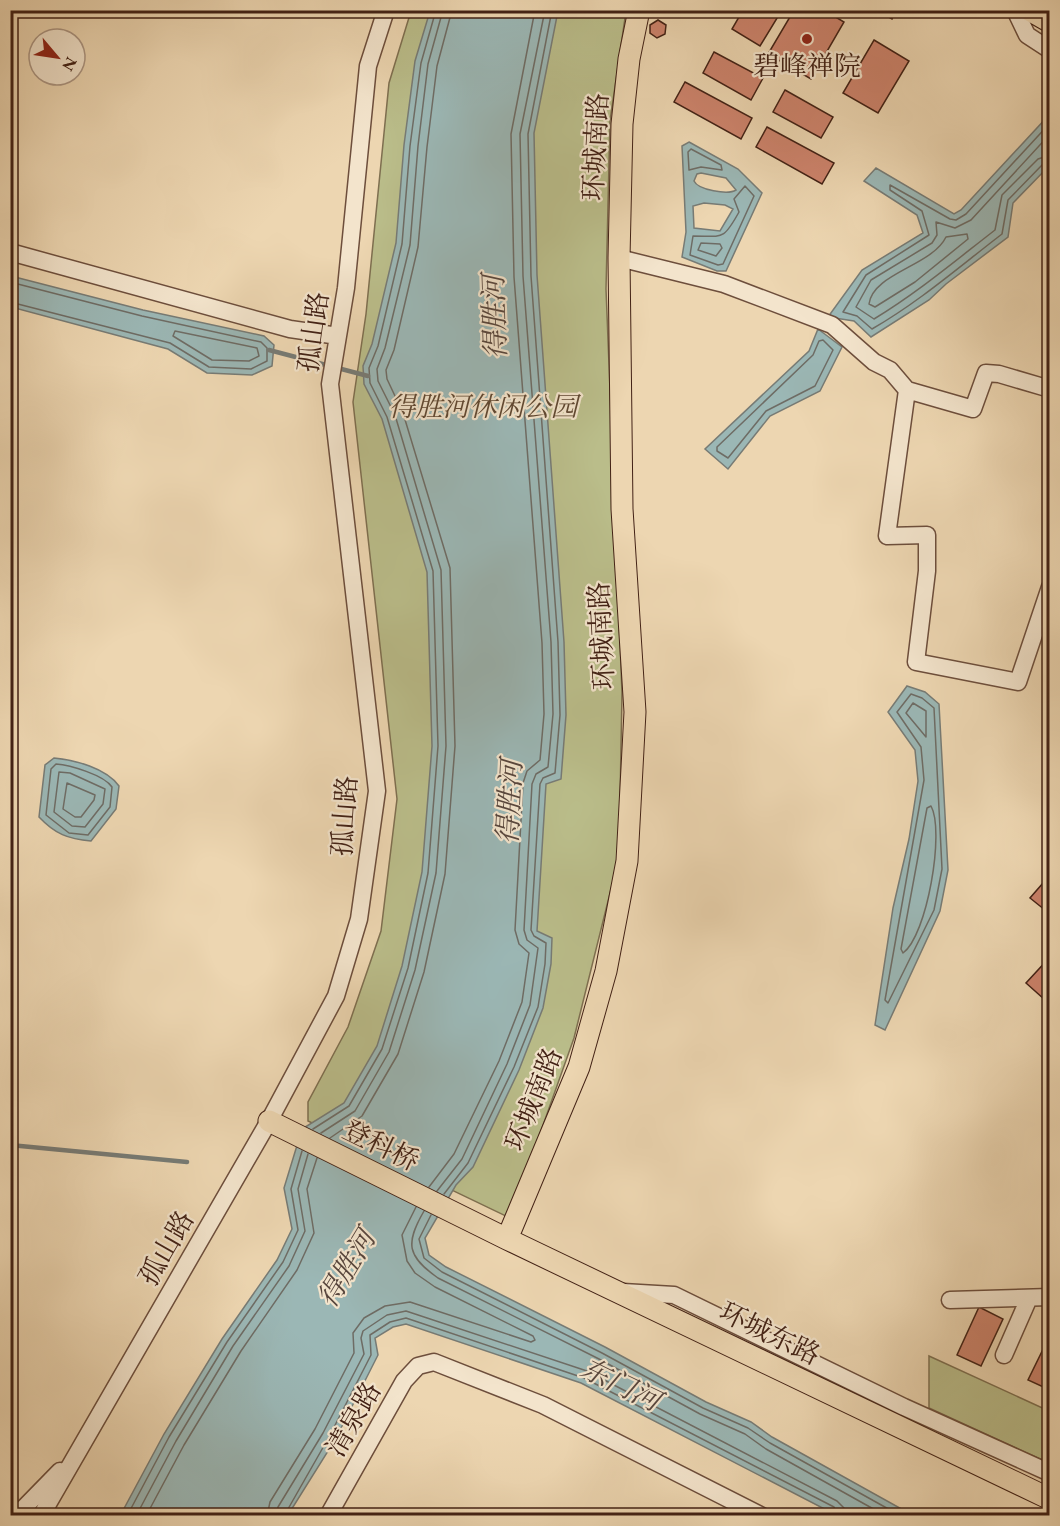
<svg xmlns="http://www.w3.org/2000/svg" width="1060" height="1526" font-family="'EB Garamond','Noto Serif SC',serif">
<rect width="100%" height="100%" fill="#edd6b1"/>
<filter id="stains"><feTurbulence type="fractalNoise" baseFrequency=".00333" numOctaves="4"/><feColorMatrix values="0 0 0 0 .2 0 0 0 0 .09 0 0 0 0 .02 0 0 0 .5 -.17"/></filter>
<radialGradient id="worn" r=".72"><stop offset=".6" stop-color="#630" stop-opacity="0"/><stop offset="1" stop-color="#630" stop-opacity=".3"/></radialGradient>
<path fill="#babd8a" stroke="#7e6f50" stroke-width="1.5" d="M 411,11 L 626,11 L 610,121 L 606,289 L 622,693 L 619,857 L 574,1038 L 510,1218 L 308,1121 L 308,1102 L 348,1027 L 381,931 L 397,799 L 353,402 L 366,314 L 389,83 Z
M 929,1356 L 1049,1411 L 1049,1463 L 929,1408 Z"/>
<path fill="#9bb7b5" stroke="#777b75" stroke-width="1.5" fill-rule="evenodd" d="M 430,11 L 558,11 L 534,133 L 537,275 L 564,642 L 566,715 L 561,779 L 546,784 L 537,931 L 552,938 L 551,964 L 543,1008 L 519,1070 L 473,1167 L 456,1185 L 425,1238 L 429,1255 L 446,1267 L 605,1347 L 706,1402 L 751,1422 L 772,1437 L 905,1511 L 924,1510 L 939,1515 L 836,1515 L 581,1383 L 406,1324 L 393,1327 L 375,1338 L 378,1355 L 335,1440 L 288,1515 L 120,1516 L 164,1434 L 222,1339 L 277,1260 L 292,1229 L 284,1188 L 302,1129 L 344,1103 L 377,1046 L 402,966 L 422,872 L 432,746 L 427,572 L 382,419 L 364,384 L 363,366 L 372,344 L 396,243 L 404,145 L 415,61 Z
M 1049,115 L 1049,166 L 1013,203 L 1008,237 L 946,284 L 929,300 L 871,337 L 854,321 L 828,317 L 862,270 L 923,233 L 917,215 L 864,181 L 876,168 L 954,214 L 961,210 Z
M 689,142 L 738,169 L 762,193 L 726,271 L 717,271 L 682,257 L 686,232 L 682,146 ZM 701,173 L 726,178 L 736,190 C 728,195 698,190 694,181 L 697,174 ZM 704,203 L 725,205 L 733,209 L 720,231 L 694,228 L 693,206 Z
M 11,276 L 143,310 L 264,336 L 274,345 L 272,366 L 252,375 L 207,373 L 168,349 L 11,307 Z
M 818,329 L 842,347 L 820,391 L 770,416 L 728,469 L 705,449 L 809,351 Z
M 907,686 L 925,692 L 939,704 L 948,870 L 940,911 L 885,1030 L 875,1025 L 893,908 L 909,839 L 918,781 L 915,750 L 888,712 Z
M 54,758 C 75,760 106,768 119,786 L 116,809 L 91,841 C 68,839 55,834 39,817 L 45,765 Z"/>
<g fill="none" stroke-linecap="round" stroke-linejoin="round">
<path stroke="#6e6c65" stroke-width="1.5" d="M 1050,123 L 966,214 L 956,220 L 950,219 L 890,185 L 890,190 L 922,211 L 929,235 L 866,275 L 843,312 L 857,316 L 872,329 C 919,302 959,267 1002,234 L 1008,200 L 1043,164 L 1050,162
M 1050,134 L 971,220 L 955,228 L 936,222 L 937,235 L 932,243 L 871,280 L 856,307 L 874,319 C 917,293 955,261 995,230 L 1002,195 L 1038,159 L 1050,155
M 691,149 L 721,165 L 722,170 L 701,167 L 689,170 L 688,152 Z
M 745,186 L 754,196 L 723,264 L 718,265 L 690,255 L 693,236 C 723,236 723,241 739,212 L 734,199 Z
M 967,234 L 968,239 L 915,282 L 875,307 L 869,304 C 873,273 932,266 946,237 Z
M 701,243 L 720,244 L 722,248 L 716,256 L 698,250 Z
M 10,282 L 142,316 L 261,342 L 267,348 L 267,361 L 251,369 L 209,367 L 170,343 L 10,302
M 175,331 L 257,348 L 259,356 L 249,361 L 212,360 L 173,336 Z
M 823,340 L 833,350 L 815,386 L 766,411 L 728,458 L 717,451 L 717,447 L 813,355 L 819,341 Z
M 911,694 L 922,698 L 934,708 L 942,869 L 934,910 L 888,1003 L 885,1000 L 924,780 L 921,747 L 897,712 Z
M 913,703 L 926,711 L 926,737 L 906,713 Z
M 56,764 C 70,765 104,775 112,787 L 110,807 L 88,835 L 69,833 L 46,815 L 51,769 Z
M 59,772 L 70,773 L 105,789 L 103,804 L 85,827 L 72,826 L 54,812 Z
M 67,783 L 95,795 L 94,800 L 81,817 L 75,817 L 63,809 Z
M 931,806 C 945,831 927,936 903,953 L 901,949 L 927,808 Z
M 313,1129 L 349,1106 L 382,1049 L 408,968 L 428,873 L 438,746 L 433,571 L 387,417 L 370,383 L 369,368 L 378,346 L 402,244 L 410,146 L 421,63 L 436,10
M 321,1133 L 355,1111 L 389,1052 L 415,970 L 436,873 L 446,746 L 441,570 L 395,415 L 378,381 L 377,369 L 385,348 L 410,245 L 418,146 L 428,64 L 443,10
M 330,1138 L 362,1116 L 398,1054 L 424,972 L 445,874 L 455,746 L 450,568 L 403,413 L 387,379 L 386,370 L 394,350 L 418,247 L 427,147 L 437,66 L 452,10
M 429,1187 L 454,1154 L 499,1061 L 522,1002 L 529,953 L 519,944 L 515,930 L 523,783 L 527,771 L 540,760 L 544,714 L 542,643 L 514,277 L 511,134 L 535,10
M 437,1191 L 462,1159 L 507,1064 L 530,1005 L 538,948 L 527,940 L 524,930 L 532,784 L 536,774 L 548,767 L 553,714 L 551,642 L 523,276 L 520,134 L 545,10
M 444,1194 L 468,1163 L 514,1067 L 538,1007 L 545,964 L 546,943 L 534,936 L 531,930 L 540,784 L 543,778 L 555,773 L 560,715 L 558,642 L 531,276 L 528,134 L 552,10
M 424,1211 C 405,1244 407,1256 438,1278 L 599,1359 L 700,1414 L 745,1434 L 766,1449 L 886,1516
M 431,1215 L 419,1239 L 424,1258 L 442,1272 L 602,1353 L 703,1408 L 748,1428 L 770,1443 L 901,1516
M 127,1516 L 169,1437 L 227,1342 L 283,1262 L 298,1230 L 291,1189 L 302,1151
M 136,1516 L 176,1441 L 233,1346 L 289,1266 L 305,1231 L 298,1189 L 308,1154
M 146,1516 L 184,1445 L 241,1351 L 297,1270 L 314,1233 L 307,1189 L 317,1158
M 267,1516 L 270,1502 L 315,1429 L 354,1353 L 353,1333 L 364,1318 L 385,1306 L 410,1302 L 531,1342 L 535,1340 L 533,1336 L 435,1287 L 415,1273 L 407,1261 L 402,1235 L 416,1207
M 276,1516 L 278,1507 L 323,1433 L 364,1354 L 361,1338 L 363,1331 L 387,1315 L 406,1311 L 587,1371 L 837,1501 L 844,1508 L 845,1516
M 284,1516 L 329,1437 L 371,1355 L 370,1335 L 390,1322 L 406,1318 L 584,1378 L 834,1507 L 838,1516"/>
<path stroke="#777b75" stroke-width="4.5" d="M 269,350 L 368,376
M 10,1145 L 187,1162"/>
</g>
<path fill="#cd836c" stroke="#422115" stroke-width="1.5" d="M 743,10 L 782,10 L 760,46 L 732,29 Z
M 794,10 L 824,10 L 844,22 L 811,79 L 768,54 Z
M 876,10 L 896,10 L 892,19 Z
M 658,20 L 666,25 L 665,34 L 657,38 L 650,33 L 650,25 Z
M 874,40 L 909,61 L 878,113 L 843,93 Z
M 714,52 L 763,78 L 751,100 L 703,73 Z
M 685,82 L 752,118 L 741,139 L 674,102 Z
M 785,90 L 833,117 L 821,138 L 773,112 Z
M 767,127 L 834,163 L 822,184 L 756,147 Z
M 1050,875 L 1050,914 L 1030,898 Z
M 1050,957 L 1050,994 L 1044,999 L 1026,983 Z
M 979,1307 L 1003,1319 L 981,1366 L 957,1355 Z
M 1050,1335 L 1050,1390 L 1028,1380 Z"/>
<g fill="none" stroke-linecap="round" stroke-linejoin="round">
<defs>
<path id="minor" d="M 1015,10 L 1027,35 L 1050,50
M 10,252 L 290,329 L 338,336
M 619,258 L 724,284 L 832,325 L 874,362 L 890,370 L 907,390 L 887,536 L 927,535 L 927,571 L 916,662 L 1018,682 L 1050,587
M 907,390 L 973,409 L 986,373 L 999,374 L 1050,389
M 623,1292 L 674,1295 L 904,1407 L 1050,1473
M 950,1300 L 1050,1297
M 1004,1355 L 1029,1298
M 16,1516 L 60,1471
M 41,1516 L 269,1121 L 336,996 L 359,919 L 377,791 L 330,384 L 346,288 L 368,66 L 386,10
M 328,1516 L 404,1381 L 418,1366 L 434,1362 L 543,1405 L 762,1516"/>
<path id="major" d="M 1029,10 L 1050,22
M 269,1121 L 507,1239 L 1050,1499
M 507,1239 L 579,1067 L 606,971 L 627,861 L 635,712 L 622,509 L 619,258 L 622,124 L 629,59 L 639,10"/>
</defs>
<use href="#minor" stroke="#6d4e3c" stroke-width="19"/>
<use href="#major" stroke="#422115" stroke-width="23"/>
<use href="#minor" stroke="#f3e4cc" stroke-width="16"/>
<use href="#major" stroke="#edd6b1" stroke-width="21"/>
</g>
<circle fill="#8f2418" stroke="#f3e4cc" stroke-width="2" cx="807" cy="39" r="6"/>
<g text-anchor="middle" dominant-baseline="central" stroke-width="4.5" stroke-linejoin="round" paint-order="stroke">
<g font-size="27" fill="#422115" stroke="#f3e4cc">
<text x="807" y="65">碧峰禅院</text>
</g>
<g font-size="27" fill="#422115" stroke="#f3e4cc">
<text transform="translate(595 147) rotate(-87)">环城南路</text>
<text transform="translate(313 332) rotate(-82)">孤山路</text>
<text transform="translate(601 636) rotate(-93)">环城南路</text>
<text transform="translate(344 816) rotate(-86)">孤山路</text>
<text transform="translate(533 1099) rotate(-68)">环城南路</text>
<text transform="translate(381 1145) rotate(26)">登科桥</text>
<text transform="translate(166 1248) rotate(-60)">孤山路</text>
<text transform="translate(770 1333) rotate(26)">环城东路</text>
<text transform="translate(353 1419) rotate(-60)">清泉路</text>
</g>
<g font-size="27" font-style="italic" fill="#604832" stroke="#f3e4cc">
<text x="483" y="406">得胜河休闲公园</text>
</g>
<g font-size="28" font-style="italic" fill="#58463d" stroke="#f3e4cc">
<text transform="translate(494 317) rotate(-92)">得胜河</text>
<text transform="translate(509 802) rotate(-87)">得胜河</text>
<text transform="translate(346 1268) rotate(-59)">得胜河</text>
<text transform="translate(621 1384) rotate(26)">东门河</text>
</g>
</g>
<rect width="1060" height="1526" fill="none" stroke="#edd6b1" stroke-width="36"/>
<rect x="12" y="12" width="1036" height="1502" fill="none" stroke="#422115" stroke-width="3"/>
<rect x="18" y="18" width="1024" height="1490" fill="none" stroke="#422115" stroke-width="1.5"/>
<g transform="translate(57 57) rotate(119)"><circle r="28" fill="#f3e4cc" stroke="#ac9683" stroke-width="1.5"/>
<path d="M0-4.5L10 22L0 15L-10 22Z" fill="#8f2418"/>
<text y="-9" font-size="16" font-weight="bold" text-anchor="middle" fill="#422115">N</text>
</g>
<rect width="100%" height="100%" filter="url(#stains)"/>
<rect width="100%" height="100%" fill="url(#worn)"/>
</svg>
